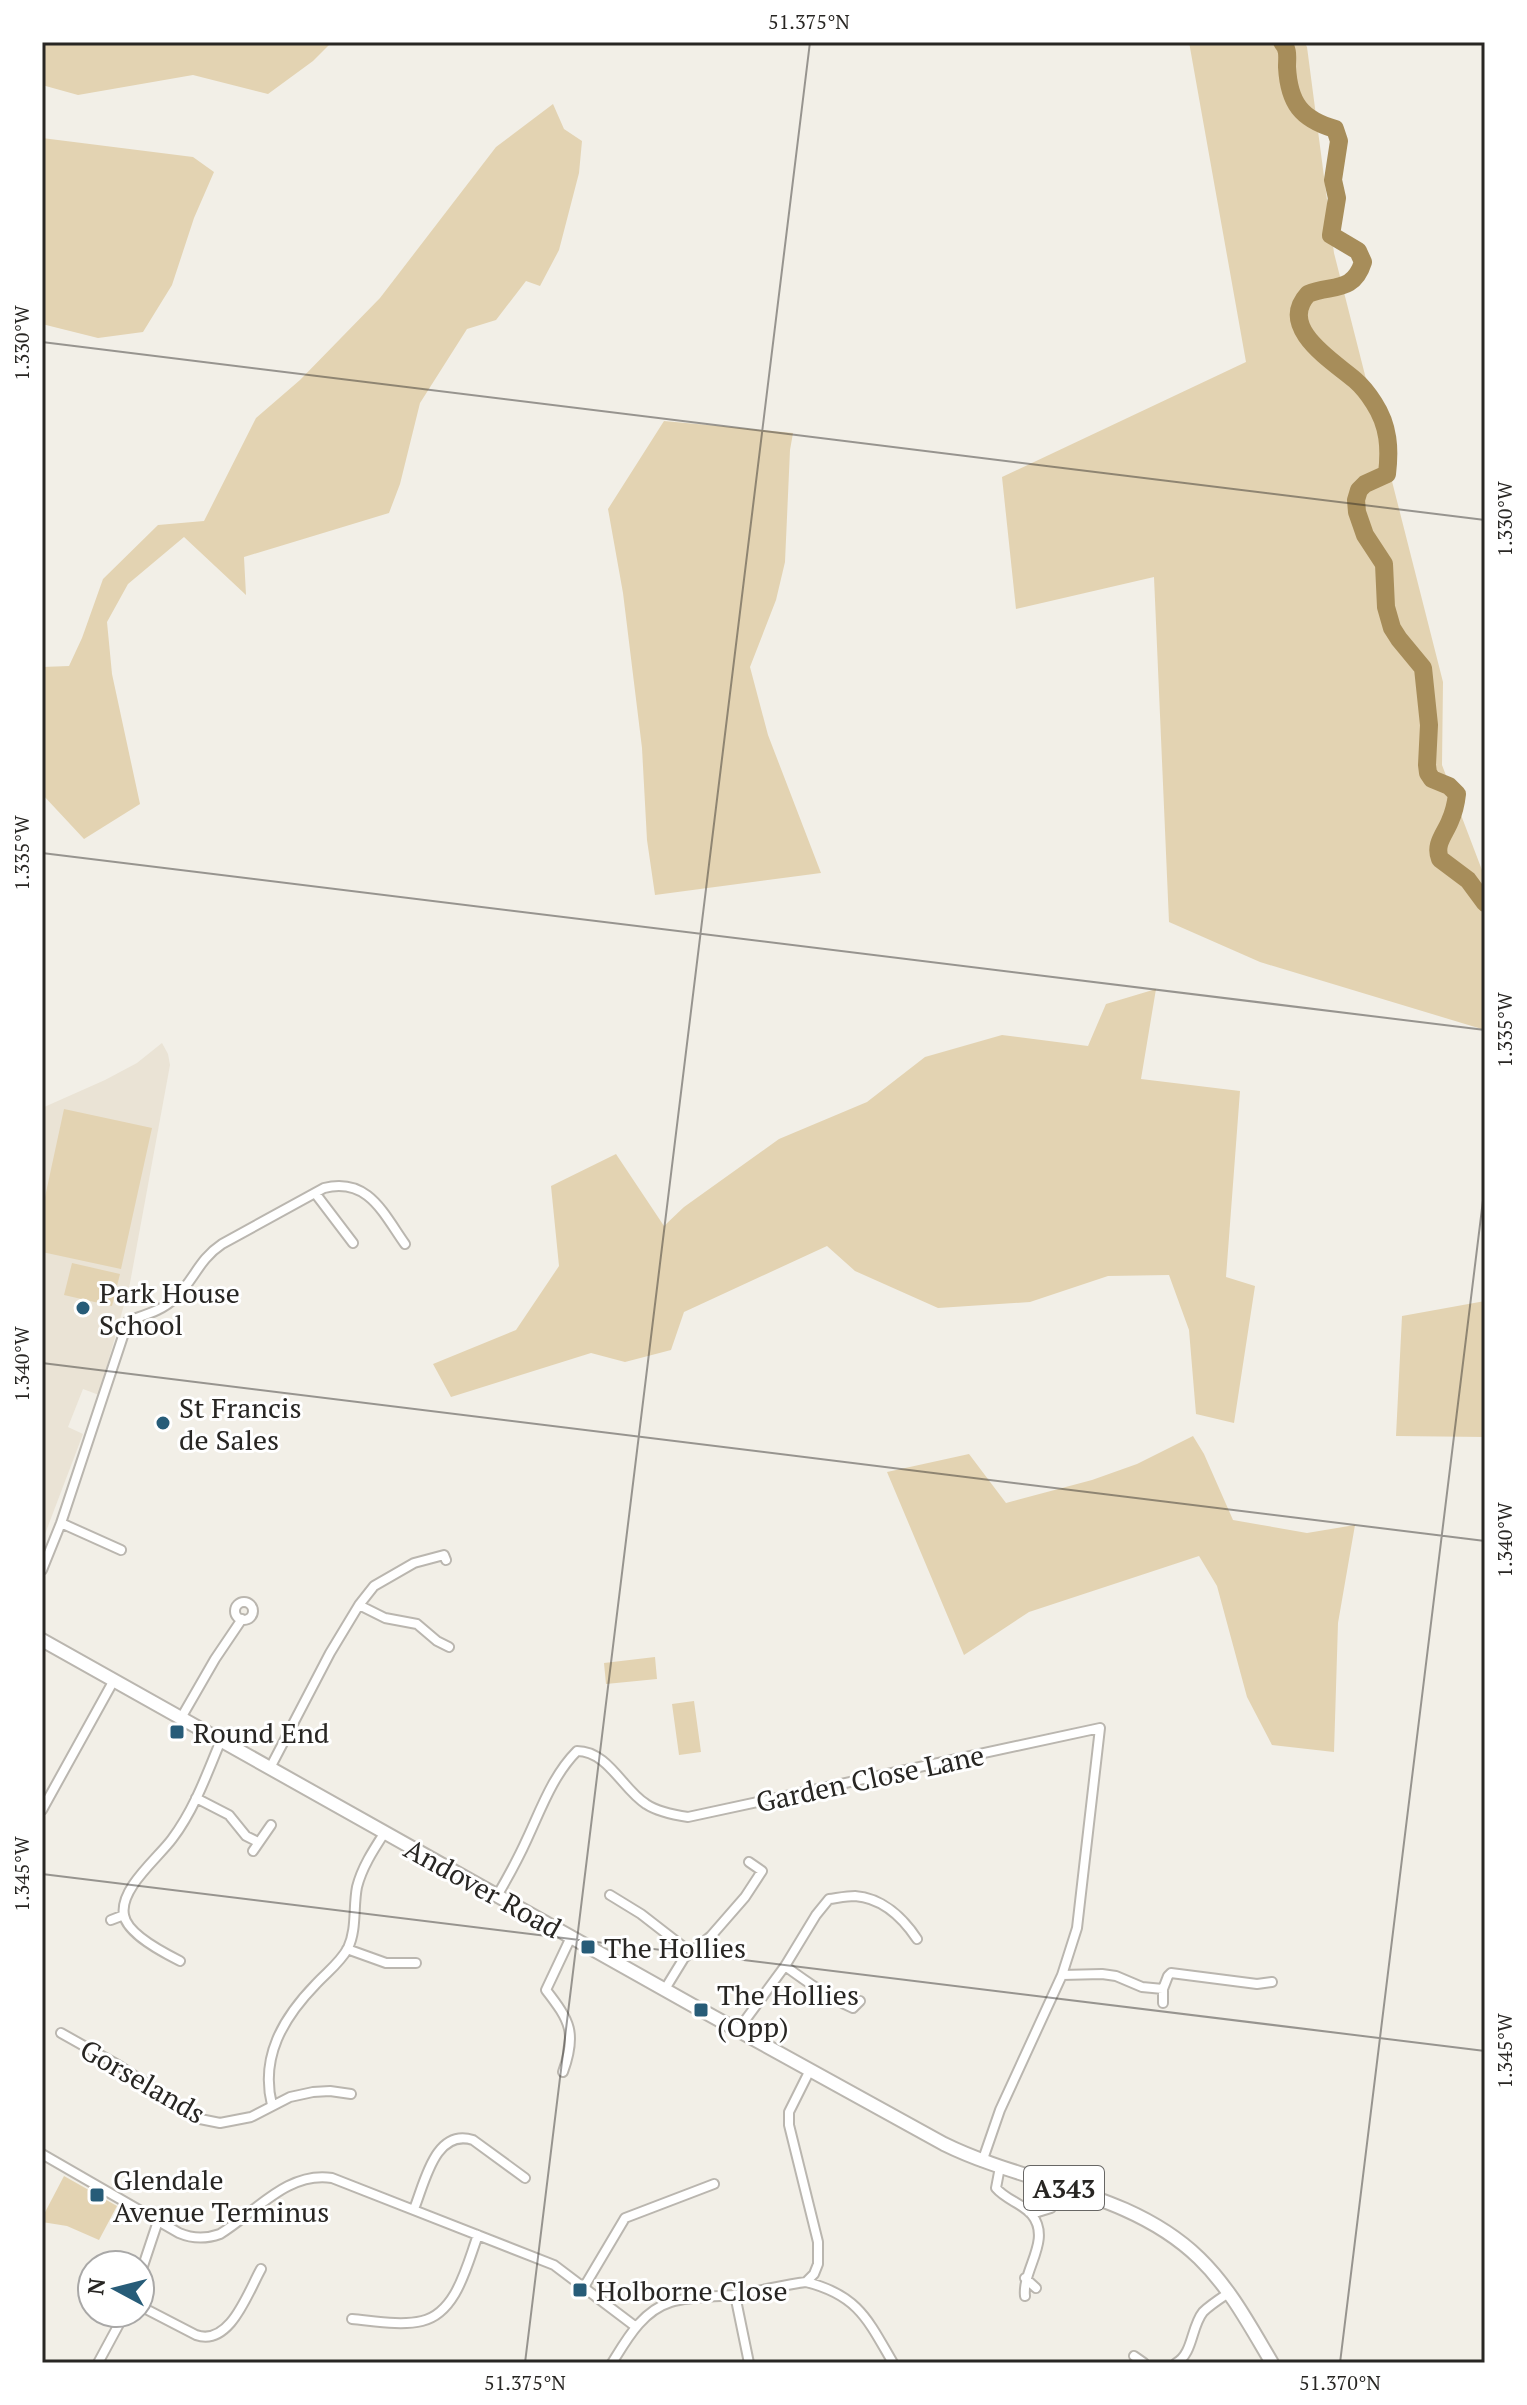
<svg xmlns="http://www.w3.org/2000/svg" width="1527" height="2405" font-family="'PT Serif',serif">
<rect width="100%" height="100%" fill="#f2efe7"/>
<path fill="#eae3d5" d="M 162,1043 L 168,1054 L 170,1065 L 130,1283 L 99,1395 L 83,1389 L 68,1427 L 83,1434 L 42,1542 L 42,1108 L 105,1080 L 137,1063 Z"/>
<path fill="#e3d3b2" d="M 42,42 L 332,42 L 313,61 L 268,94 L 193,75 L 78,95 L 42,85 Z
M 1189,42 L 1304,42 L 1307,47 L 1334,253 L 1443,682 L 1442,765 L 1485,878 L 1485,1030 L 1260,962 L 1169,922 L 1154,577 L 1016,609 L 1002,477 L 1246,362 Z
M 553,104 L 564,129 L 582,141 L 579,173 L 559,250 L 540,286 L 526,281 L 496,320 L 467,329 L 420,403 L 400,484 L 389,513 L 244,557 L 246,595 L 184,537 L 128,584 L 107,622 L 112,674 L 140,804 L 84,839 L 42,794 L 42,667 L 69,666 L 82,638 L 103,579 L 158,525 L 204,521 L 256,418 L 300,380 L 380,298 L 496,147 Z
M 42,138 L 193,157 L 214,172 L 194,218 L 172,285 L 143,332 L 98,338 L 42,324 Z
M 664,421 L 793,433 L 790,450 L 785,562 L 776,600 L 750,667 L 768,735 L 821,873 L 655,895 L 647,840 L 642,748 L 623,593 L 608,509 Z
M 1156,989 L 1141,1079 L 1240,1091 L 1226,1277 L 1255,1286 L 1234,1423 L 1196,1414 L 1189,1330 L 1169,1275 L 1108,1276 L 1030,1302 L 938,1308 L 855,1271 L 827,1246 L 684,1312 L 671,1350 L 625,1362 L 591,1353 L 451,1397 L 433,1364 L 516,1330 L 559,1266 L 551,1186 L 616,1154 L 664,1226 L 684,1207 L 779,1139 L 867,1102 L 925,1057 L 1002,1035 L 1088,1046 L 1106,1004 Z
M 64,1109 L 152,1128 L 121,1269 L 42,1252 L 42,1211 Z
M 72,1263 L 120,1274 L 112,1306 L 64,1295 Z
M 1485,1301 L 1485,1437 L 1396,1436 L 1402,1316 Z
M 1193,1436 L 1204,1454 L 1233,1520 L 1307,1533 L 1355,1525 L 1338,1623 L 1334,1752 L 1272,1745 L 1247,1697 L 1217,1586 L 1199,1556 L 1029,1612 L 964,1655 L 887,1472 L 969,1454 L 1006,1503 L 1092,1480 L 1137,1464 Z
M 655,1657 L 657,1679 L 606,1684 L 604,1663 Z
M 694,1701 L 701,1752 L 679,1755 L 672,1704 Z
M 64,2176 L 117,2206 L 99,2240 L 67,2226 L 42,2222 L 42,2218 Z"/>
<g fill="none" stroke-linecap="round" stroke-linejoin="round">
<path stroke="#a78d5a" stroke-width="18" d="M 1282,42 C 1289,50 1287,57 1287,67 C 1289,103 1301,119 1335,129 L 1339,141 L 1333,180 L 1337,198 L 1331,235 L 1358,251 L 1363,262 C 1353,294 1331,284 1308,294 C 1277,328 1333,361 1355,380 C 1362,386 1369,395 1374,403 C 1389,426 1390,449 1387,474 L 1365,484 L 1359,490 L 1356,500 L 1357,512 L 1365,535 L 1384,564 L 1386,607 L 1392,628 L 1399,639 L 1423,668 L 1429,725 L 1427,765 L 1428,773 L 1432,779 L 1449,786 L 1457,794 C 1456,803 1454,812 1450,821 C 1445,834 1434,844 1440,859 L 1468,880 L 1485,903"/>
<defs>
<path id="minor" d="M 315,1193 L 353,1243
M 61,1523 L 121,1550
M 42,1570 L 61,1523 L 128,1321 C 144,1315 162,1311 175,1298 C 194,1281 198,1260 222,1244 L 324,1188 C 368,1177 383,1213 405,1244
M235 1611a9 9 0 1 1 18 0a9 9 0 1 1-18 0Z
M 359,1605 L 385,1618 L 417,1624 L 437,1641 L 449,1647
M 181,1718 L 215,1659 L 242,1619
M 270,1768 L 330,1653 L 359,1605 L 374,1586 L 414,1563 L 444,1555 L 446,1560
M 196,1798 L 229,1815 L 246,1836 L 258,1842
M 42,1810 L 114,1680
M 253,1851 L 271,1825
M 610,1895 L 641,1914 L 690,1952
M 497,1896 C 508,1877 518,1859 527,1839 C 541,1809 553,1775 577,1751 C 608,1751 623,1790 646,1804 C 658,1812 674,1815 688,1817 L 1100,1728 L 1077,1928 L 1062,1975 L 1000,2110 L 982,2162
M 111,1920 L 124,1915
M 347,1949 L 386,1963 L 416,1963
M 180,1961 C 164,1953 127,1934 124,1915 C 119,1889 158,1858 172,1839 C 194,1810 207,1774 221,1740
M 785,1966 C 807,1982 828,1997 853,2008 L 860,2001
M 1062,1975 L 1102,1974 L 1116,1976 L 1142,1987 L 1163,1989 L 1168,1976 L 1171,1973 L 1257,1984 L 1272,1982
M 665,1989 L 684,1958 L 711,1936 L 745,1897 L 762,1871 L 749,1862
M 1163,2003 L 1163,1989
M 738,2030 L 785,1966 L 816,1915 L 829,1899 C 837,1898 847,1896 855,1896 C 882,1898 903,1918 917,1939
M 61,2033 L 118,2065 L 200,2119 L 220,2123 L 251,2117 L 290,2097 L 313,2092 L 330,2091 L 351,2094
M 563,2072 C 577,2033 570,2021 546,1990 L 571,1937
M 272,2105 C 260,2057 283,2018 316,1984 C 327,1972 340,1963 348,1948 C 357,1929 353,1907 357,1887 C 362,1867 374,1849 385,1832
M 42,2154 L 179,2233 C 193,2239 206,2239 220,2234 C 255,2213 287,2171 332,2178 L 554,2265 L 636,2327
M 1000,2167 L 996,2188 C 1006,2200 1022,2203 1032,2215 C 1052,2240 1022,2270 1025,2296
M 414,2209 C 425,2182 435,2128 473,2140 L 525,2178
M 1029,2212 L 1038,2212 L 1051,2208
M 140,2275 L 158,2221
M 1025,2278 L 1036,2288
M 806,2282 C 858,2295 868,2320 893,2363
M 584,2287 L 625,2218 L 714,2184
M 735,2295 L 749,2363
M 140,2306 L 196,2335 C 230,2347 248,2292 261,2269
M 352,2319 C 374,2321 401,2326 422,2321 C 457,2313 467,2264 478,2235
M 1134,2356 L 1144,2363
M 98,2363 L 125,2313
M 612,2363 C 627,2339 642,2311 671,2302 C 691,2296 713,2297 733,2295 C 757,2292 781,2285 806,2282 L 814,2274 L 818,2264 L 818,2242 L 789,2125 L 789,2112 L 810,2070
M 1176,2363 C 1193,2354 1191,2327 1203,2312 C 1210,2305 1221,2298 1230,2292"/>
<path id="primary" d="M 42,1640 L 692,2005 L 944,2144 C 1027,2185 1130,2191 1199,2258 C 1230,2288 1250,2326 1272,2363"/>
</defs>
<use href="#minor" stroke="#bab6af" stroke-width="12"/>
<use href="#primary" stroke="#bab6af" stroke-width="16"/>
<use href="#minor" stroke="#fff" stroke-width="8"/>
<use href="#primary" stroke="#fff" stroke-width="12"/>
</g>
<path fill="none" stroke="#282623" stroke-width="2" stroke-opacity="0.45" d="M 42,342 L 1485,520M 42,853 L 1485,1030M 42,1363 L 1485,1541M 42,1874 L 1485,2051M 525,2363 L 810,42M 1340,2363 L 1485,1184"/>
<g fill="#275c78" stroke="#fff" stroke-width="3">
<circle cx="83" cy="1308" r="8"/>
<circle cx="163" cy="1423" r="8"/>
<rect x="169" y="1724" width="16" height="16" rx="4"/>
<rect x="580" y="1939" width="16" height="16" rx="4"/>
<rect x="693" y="2002" width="16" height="16" rx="4"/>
<rect x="89" y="2187" width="16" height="16" rx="4"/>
<rect x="572" y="2282" width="16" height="16" rx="4"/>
</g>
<g text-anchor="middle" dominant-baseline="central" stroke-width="6" stroke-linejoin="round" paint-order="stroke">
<rect fill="#fff" stroke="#686765" stroke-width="2" x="1024" y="2166" width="80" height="44" rx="6"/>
<g font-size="26" font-weight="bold" fill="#282623">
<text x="1064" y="2188">A343</text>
</g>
<g font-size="28" fill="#282623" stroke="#fff" text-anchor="start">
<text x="99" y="1292">Park House<tspan x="99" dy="32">School</tspan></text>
<text x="179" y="1407">St Francis<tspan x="179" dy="32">de Sales</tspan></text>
<text x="193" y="1732">Round End</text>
<text x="604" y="1947">The Hollies</text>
<text x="717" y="1994">The Hollies<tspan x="717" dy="32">(Opp)</tspan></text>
<text x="113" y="2179">Glendale<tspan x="113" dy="32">Avenue Terminus</tspan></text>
<text x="596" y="2290">Holborne Close</text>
</g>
<g font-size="28" fill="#282623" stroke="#fff">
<text transform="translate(870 1778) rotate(-12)">Garden Close Lane</text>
<text transform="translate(483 1888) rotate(29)">Andover Road</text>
<text transform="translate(143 2081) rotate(30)">Gorselands</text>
</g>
</g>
<rect width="1527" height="2405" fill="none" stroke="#ffffff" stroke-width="88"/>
<g transform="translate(116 2289) rotate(277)"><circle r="38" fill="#ffffff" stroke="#a9a8a7" stroke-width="2"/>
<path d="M0-6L14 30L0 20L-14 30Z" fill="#275c78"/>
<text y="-12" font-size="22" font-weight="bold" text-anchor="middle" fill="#282623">N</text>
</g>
<rect x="44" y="44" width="1439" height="2317" fill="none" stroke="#282623" stroke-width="3"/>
<g font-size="20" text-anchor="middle" fill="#282623">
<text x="809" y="29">51.375°N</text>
<text transform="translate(22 343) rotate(-90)" y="7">1.330°W</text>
<text transform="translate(1505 519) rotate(-90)" y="7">1.330°W</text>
<text transform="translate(22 853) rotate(-90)" y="7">1.335°W</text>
<text transform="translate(1505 1030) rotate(-90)" y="7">1.335°W</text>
<text transform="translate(22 1364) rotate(-90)" y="7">1.340°W</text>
<text transform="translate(1505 1540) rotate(-90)" y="7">1.340°W</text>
<text transform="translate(22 1874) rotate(-90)" y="7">1.345°W</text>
<text transform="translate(1505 2051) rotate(-90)" y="7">1.345°W</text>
<text x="525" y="2390">51.375°N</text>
<text x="1340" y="2390">51.370°N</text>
</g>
</svg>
